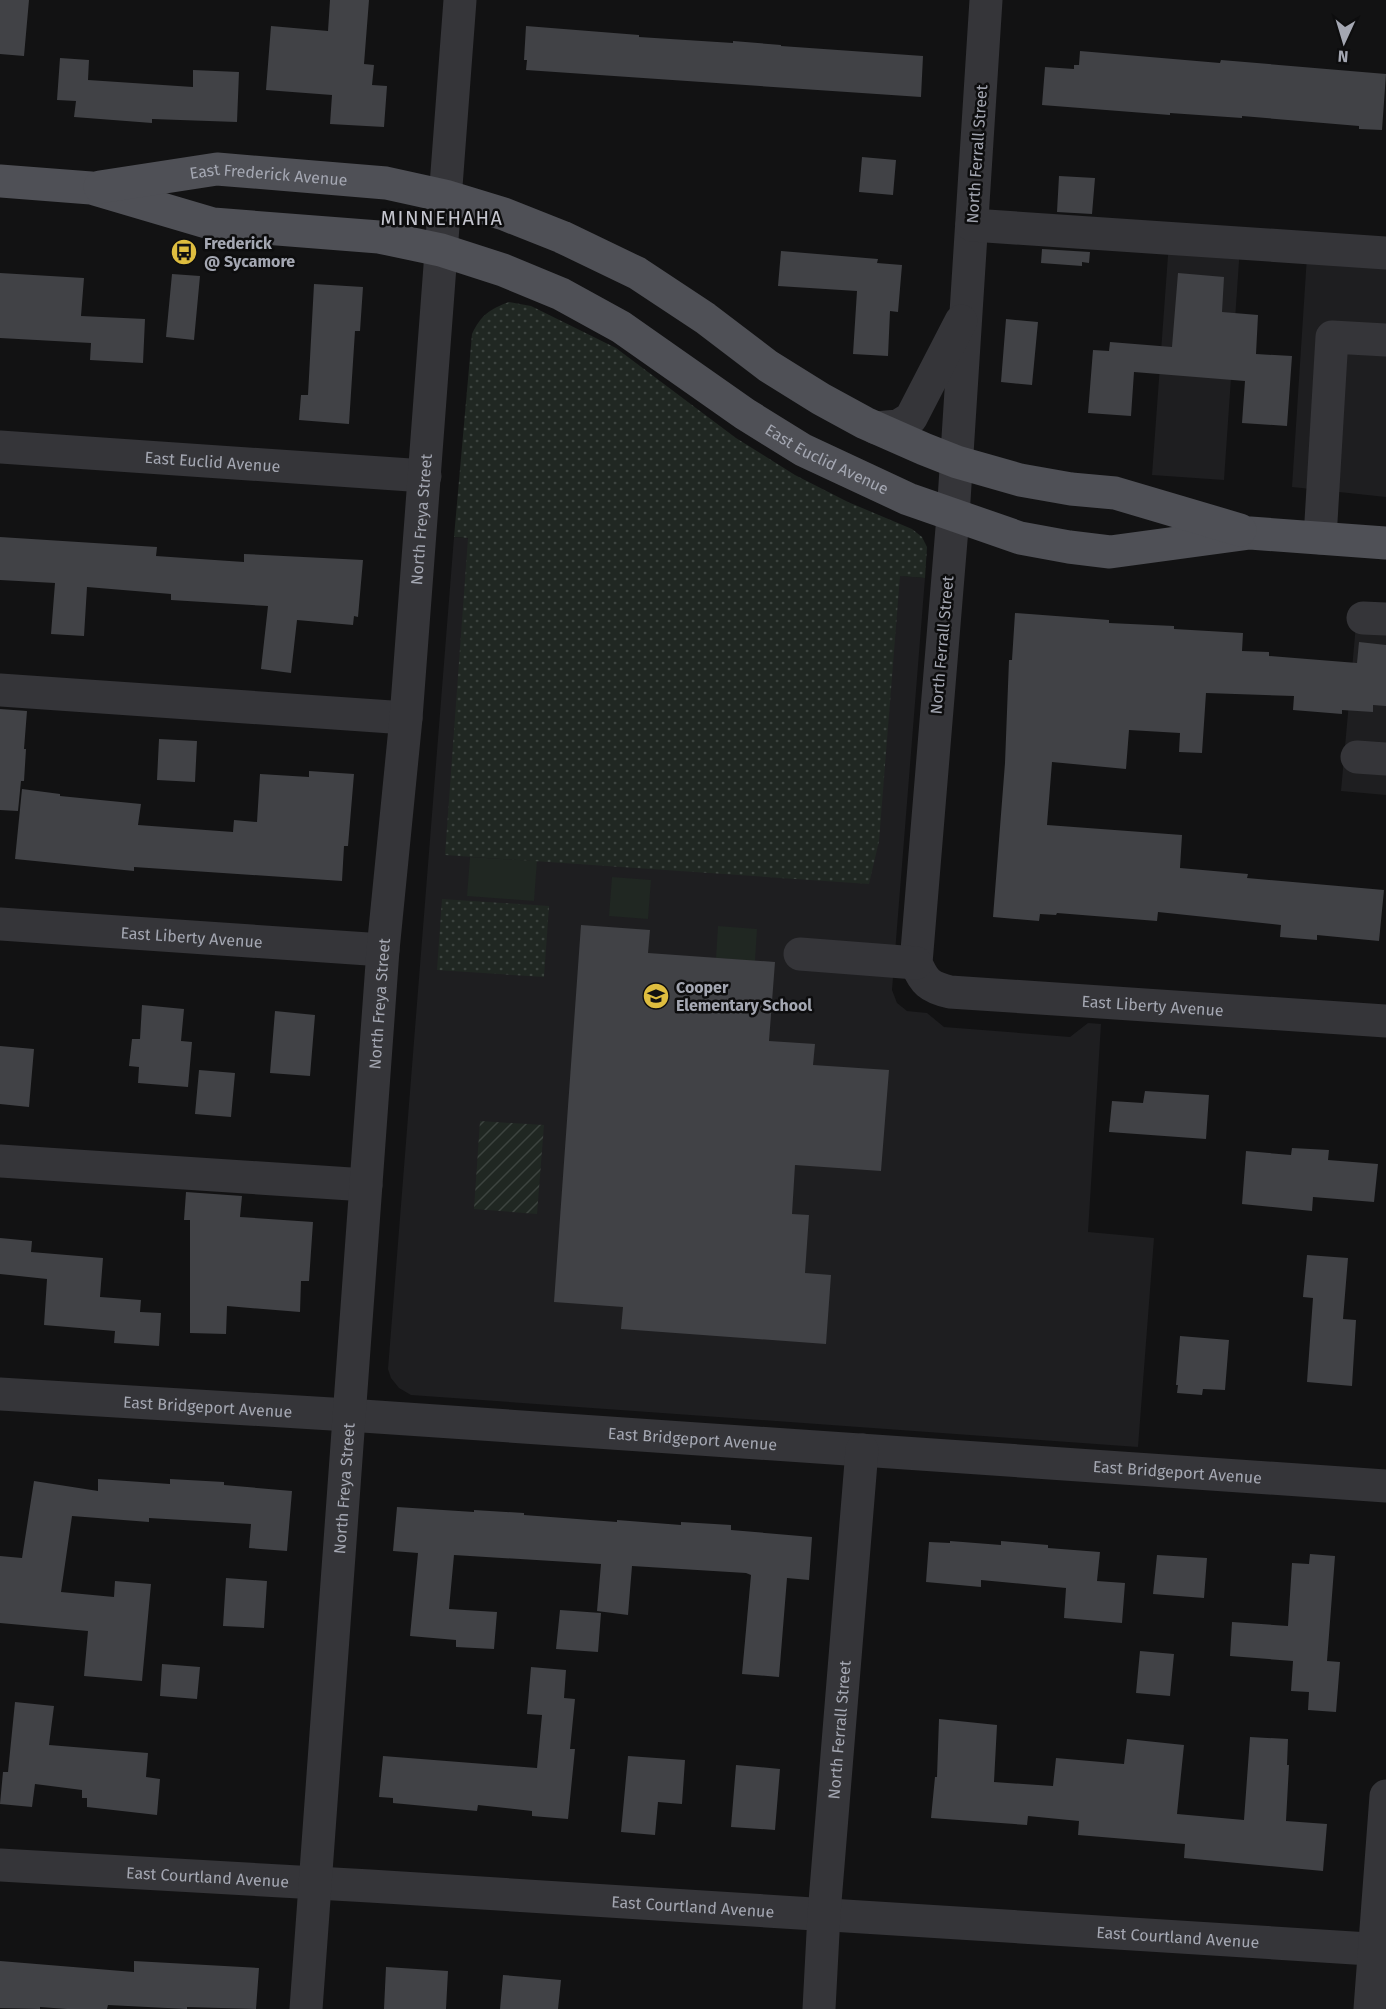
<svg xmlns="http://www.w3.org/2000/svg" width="1386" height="2009" font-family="'Fira Sans',sans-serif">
<defs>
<pattern id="park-dots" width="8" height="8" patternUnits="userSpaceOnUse" patternTransform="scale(1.5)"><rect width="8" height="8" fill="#202722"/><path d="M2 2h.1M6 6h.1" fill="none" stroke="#3d4440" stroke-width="1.8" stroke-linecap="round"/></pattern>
<pattern id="garden-furrows" width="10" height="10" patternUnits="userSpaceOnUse" patternTransform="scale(1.5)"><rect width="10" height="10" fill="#202722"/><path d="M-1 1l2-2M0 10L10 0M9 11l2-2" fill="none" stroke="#3d4440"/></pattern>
</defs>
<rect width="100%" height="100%" fill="#121213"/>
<path fill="#1e1e20" d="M 1169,242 L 1240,247 L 1224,480 L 1152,475 Z
M 1307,256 L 1386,256 L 1386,497 L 1292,487 Z
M 454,537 L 925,578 L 892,990 L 897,1003 L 907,1011 L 927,1013 L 944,1027 L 1070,1037 L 1088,1023 L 1101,1024 L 1088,1232 L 1154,1238 L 1138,1447 L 411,1395 L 399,1388 L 391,1378 L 388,1369 Z
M 1358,602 L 1386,604 L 1386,795 L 1341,791 Z"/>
<path fill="#202722" d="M 470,857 L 537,861 L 534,901 L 467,896 Z
M 612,877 L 651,880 L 648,919 L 609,916 Z
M 718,926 L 757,929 L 755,961 L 716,958 Z"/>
<path fill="url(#park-dots)" d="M 509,302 L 531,306 L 616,348 L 736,438 L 795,475 L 848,502 L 912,529 L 922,537 L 927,547 L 925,578 L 900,576 L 879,841 L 869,884 L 445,855 L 468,538 L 454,537 L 472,334 C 481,315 490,309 509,302 Z
M 442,899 L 549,906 L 544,977 L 437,970 Z"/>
<path fill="url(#garden-furrows)" d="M 480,1121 L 544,1125 L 537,1214 L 474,1209 Z"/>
<path fill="#414246" d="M 0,0 L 29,0 L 24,56 L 0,54 Z
M 330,0 L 369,0 L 364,64 L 374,65 L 372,85 L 387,86 L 384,127 L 330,124 L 332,95 L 266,90 L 271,26 L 328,31 Z
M 526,26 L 639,35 L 639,37 L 733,43 L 733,41 L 781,45 L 781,46 L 923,56 L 921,97 L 526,70 L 527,60 L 524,60 Z
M 1080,51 L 1220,63 L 1221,60 L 1386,74 L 1382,130 L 1359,129 L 1359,126 L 1242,116 L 1242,118 L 1170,113 L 1170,115 L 1042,105 L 1045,67 L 1074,69 L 1074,65 L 1079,65 Z
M 60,58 L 89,60 L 88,80 L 193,87 L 193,70 L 239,72 L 237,122 L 152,119 L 152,123 L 74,117 L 76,101 L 57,100 Z
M 862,157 L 896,160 L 893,195 L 859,192 Z
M 1059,176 L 1095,178 L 1092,214 L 1057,212 Z
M 1042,249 L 1090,252 L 1089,263 L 1082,262 L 1082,266 L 1041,263 Z
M 781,251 L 878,259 L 877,263 L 902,265 L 898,312 L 890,311 L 888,356 L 853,354 L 857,291 L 778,286 Z
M 0,273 L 84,278 L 81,316 L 145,319 L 143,363 L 90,360 L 91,343 L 0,338 Z
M 1178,273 L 1224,277 L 1222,312 L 1258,315 L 1256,354 L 1292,356 L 1287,426 L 1242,423 L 1245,381 L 1134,372 L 1131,416 L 1088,413 L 1093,350 L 1109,351 L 1110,342 L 1172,347 Z
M 172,274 L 200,276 L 194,340 L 166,337 Z
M 314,284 L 363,287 L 360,331 L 355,331 L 349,424 L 299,420 L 301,395 L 308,395 Z
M 1006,319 L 1038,322 L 1032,385 L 1001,382 Z
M 0,537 L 157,547 L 156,556 L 244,562 L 244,554 L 363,560 L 358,617 L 354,616 L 353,625 L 297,620 L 291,673 L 261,669 L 268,606 L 171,600 L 171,594 L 87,587 L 84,636 L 51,634 L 55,583 L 0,580 Z
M 1015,613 L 1109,620 L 1109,623 L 1174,626 L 1174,629 L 1243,633 L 1242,651 L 1269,652 L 1269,656 L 1357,663 L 1359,642 L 1386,645 L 1386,706 L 1373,705 L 1373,712 L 1342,710 L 1342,714 L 1293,710 L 1294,696 L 1206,693 L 1202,753 L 1179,752 L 1180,733 L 1129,730 L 1126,769 L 1052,762 L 1047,825 L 1182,835 L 1180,868 L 1248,874 L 1247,878 L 1384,890 L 1379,941 L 1317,935 L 1317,940 L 1280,937 L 1281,925 L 1158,912 L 1157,921 L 1057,913 L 1056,915 L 1040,914 L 1039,921 L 993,917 L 1005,763 L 1009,660 L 1012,660 Z
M 0,709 L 27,711 L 24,749 L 26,749 L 24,781 L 21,781 L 18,811 L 0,810 Z
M 159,739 L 197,741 L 195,782 L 157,780 Z
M 309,771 L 354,774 L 348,846 L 344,846 L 342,881 L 134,867 L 134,871 L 15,859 L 22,789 L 60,794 L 60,796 L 141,804 L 138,825 L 233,832 L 234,820 L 257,822 L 260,774 L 309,777 Z
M 581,925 L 650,930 L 648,953 L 775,962 L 769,1041 L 815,1044 L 813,1065 L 889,1070 L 881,1171 L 795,1165 L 792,1214 L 809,1215 L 805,1273 L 831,1275 L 826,1344 L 621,1329 L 623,1307 L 554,1302 Z
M 142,1005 L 184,1009 L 181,1041 L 192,1042 L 188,1087 L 138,1083 L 139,1067 L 129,1066 L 132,1039 L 140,1039 Z
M 275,1011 L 315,1015 L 310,1076 L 270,1073 Z
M 0,1046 L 34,1049 L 29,1107 L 0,1104 Z
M 199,1070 L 235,1073 L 231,1117 L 195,1114 Z
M 1145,1091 L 1209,1095 L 1206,1139 L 1109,1132 L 1112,1101 L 1143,1103 Z
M 1292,1148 L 1329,1150 L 1328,1160 L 1378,1164 L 1374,1202 L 1313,1197 L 1312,1211 L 1242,1204 L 1246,1151 L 1291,1155 Z
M 186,1192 L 242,1196 L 240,1217 L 313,1222 L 309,1281 L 301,1281 L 300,1312 L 227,1306 L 226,1334 L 190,1333 L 190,1220 L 184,1220 Z
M 0,1238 L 32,1241 L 31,1252 L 103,1258 L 100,1297 L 141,1300 L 140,1312 L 161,1313 L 159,1346 L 114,1343 L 115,1331 L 44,1325 L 47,1279 L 0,1274 Z
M 1307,1255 L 1348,1258 L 1343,1319 L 1356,1320 L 1352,1386 L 1307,1382 L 1313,1298 L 1303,1297 Z
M 1180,1336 L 1229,1340 L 1225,1390 L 1203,1389 L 1202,1395 L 1177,1393 L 1178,1385 L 1176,1385 Z
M 98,1479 L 170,1484 L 170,1479 L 224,1482 L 224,1485 L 292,1491 L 287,1551 L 249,1548 L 251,1524 L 149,1518 L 149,1522 L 72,1516 L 61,1592 L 114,1597 L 115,1581 L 151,1584 L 142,1681 L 84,1676 L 88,1631 L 0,1623 L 0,1556 L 22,1558 L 34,1481 L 98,1491 Z
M 397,1507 L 474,1512 L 474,1510 L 524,1513 L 524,1515 L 617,1522 L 617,1520 L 681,1525 L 681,1522 L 731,1525 L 731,1530 L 812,1537 L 809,1580 L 787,1578 L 779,1677 L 742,1674 L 751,1575 L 746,1573 L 632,1566 L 628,1615 L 597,1611 L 601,1564 L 454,1555 L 449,1609 L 497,1612 L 494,1649 L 456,1647 L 456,1640 L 410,1636 L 418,1553 L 393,1551 Z
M 950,1541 L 1001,1545 L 1001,1541 L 1048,1545 L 1048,1548 L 1100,1552 L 1097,1581 L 1125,1583 L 1122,1623 L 1064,1618 L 1066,1588 L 981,1580 L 981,1587 L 926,1582 L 929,1542 L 950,1543 Z
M 1310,1554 L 1335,1556 L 1327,1661 L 1340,1662 L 1336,1712 L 1308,1710 L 1309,1692 L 1291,1691 L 1293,1661 L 1230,1656 L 1232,1622 L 1288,1626 L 1292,1563 L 1309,1564 Z
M 1157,1555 L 1207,1558 L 1204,1598 L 1153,1594 Z
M 226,1578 L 267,1581 L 264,1628 L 223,1626 Z
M 560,1610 L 601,1613 L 598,1652 L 556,1649 Z
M 1140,1651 L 1174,1654 L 1170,1696 L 1136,1693 Z
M 162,1664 L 200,1667 L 197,1699 L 160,1696 Z
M 531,1667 L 566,1670 L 564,1698 L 575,1699 L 570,1749 L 575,1749 L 568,1819 L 532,1816 L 532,1811 L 478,1805 L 477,1811 L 393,1803 L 393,1798 L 379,1797 L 383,1756 L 537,1768 L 542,1715 L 527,1714 Z
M 15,1702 L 54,1706 L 49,1745 L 148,1753 L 146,1777 L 160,1779 L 157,1815 L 87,1807 L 87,1798 L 82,1798 L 82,1790 L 35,1784 L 32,1807 L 0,1804 L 3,1772 L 8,1772 Z
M 939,1719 L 997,1725 L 994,1782 L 1053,1786 L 1056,1758 L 1124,1764 L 1127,1739 L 1184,1745 L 1177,1814 L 1244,1820 L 1250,1737 L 1288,1739 L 1287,1765 L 1289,1765 L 1286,1821 L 1327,1824 L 1323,1871 L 1184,1858 L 1185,1844 L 1078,1835 L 1079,1821 L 1028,1816 L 1027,1825 L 931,1818 L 935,1777 L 937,1777 Z
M 628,1756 L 685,1760 L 682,1804 L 658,1802 L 655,1835 L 621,1832 Z
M 736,1765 L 780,1769 L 775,1830 L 731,1827 Z
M 0,1961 L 134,1972 L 134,1961 L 259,1968 L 256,2009 L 187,2007 L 187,2009 L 108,2005 L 107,2009 L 67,2009 L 40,2007 L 40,2009 L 0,2008 Z
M 386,1967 L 448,1971 L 446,2009 L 384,2009 Z
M 503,1975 L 561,1980 L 558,2009 L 500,2009 Z"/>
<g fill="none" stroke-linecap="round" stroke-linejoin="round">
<g stroke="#353539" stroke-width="33">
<path id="s1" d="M 986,0 L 953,516 L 916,963 C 924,982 929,987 950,992 L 1386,1021"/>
<path d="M 972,225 L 1386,253"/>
<path d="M 876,428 L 898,426 L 911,418 L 961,321"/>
<path id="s2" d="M 0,447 L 425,476"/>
<path d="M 1320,538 L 1332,337 L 1386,340"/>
<path d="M 1363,618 L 1386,619"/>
<path d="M 0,690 L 406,718"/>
<path d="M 1357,757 L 1386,759"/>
<path id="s3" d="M 0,924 L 383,950"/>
<path d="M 800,954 L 916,963"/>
<path d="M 0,1161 L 366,1185"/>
<path id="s4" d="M 0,1394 L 348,1415 L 1386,1486"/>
<path id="s5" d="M 0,1865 L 370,1886 L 1386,1950"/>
<path id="s6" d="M 306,2009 L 383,950 L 406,718 L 460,0"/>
<path id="s7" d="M 819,2009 L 824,1914 L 862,1450"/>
<path d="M 1370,2009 L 1386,1796"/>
</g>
<g stroke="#4f5056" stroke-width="33">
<path id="s8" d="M 0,181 L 91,188 L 213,224 L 379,237 L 441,250 L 503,270 L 561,294 L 621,327 L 745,414 L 803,450 L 908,499 L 1020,538 L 1069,547 L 1110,552 L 1250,533 L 1386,543"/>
<path id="s9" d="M 100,187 L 217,169 L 386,183 L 445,196 L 504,214 L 562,237 L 637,273 L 705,318 L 768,366 L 821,399 L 865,423 L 924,449 L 957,462 L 1020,480 L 1071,489 L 1115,493 L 1240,530"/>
</g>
</g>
<defs>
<symbol id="bus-disc" viewBox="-11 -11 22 22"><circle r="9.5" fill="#debd3f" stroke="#0d0d0e"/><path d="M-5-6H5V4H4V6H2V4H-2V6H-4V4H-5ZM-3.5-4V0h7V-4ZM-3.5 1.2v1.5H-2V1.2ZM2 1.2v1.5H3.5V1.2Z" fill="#111"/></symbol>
<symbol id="school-disc" viewBox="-11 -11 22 22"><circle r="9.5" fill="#debd3f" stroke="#0d0d0e"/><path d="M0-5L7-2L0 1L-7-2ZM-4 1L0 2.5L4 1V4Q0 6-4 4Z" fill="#111"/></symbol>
</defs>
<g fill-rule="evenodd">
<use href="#bus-disc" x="169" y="237" width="30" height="30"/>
<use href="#school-disc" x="641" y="981" width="30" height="30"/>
</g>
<g text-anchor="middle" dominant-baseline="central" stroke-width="5" stroke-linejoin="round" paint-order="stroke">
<g font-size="16" fill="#a4a7b2" stroke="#0d0d0e">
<text transform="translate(977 154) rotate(-86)">North Ferrall Street</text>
<text stroke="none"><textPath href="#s9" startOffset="170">East Frederick Avenue</textPath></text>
<text stroke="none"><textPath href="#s8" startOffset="890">East Euclid Avenue</textPath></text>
<text stroke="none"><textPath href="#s2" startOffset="213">East Euclid Avenue</textPath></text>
<text stroke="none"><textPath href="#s6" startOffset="1494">North Freya Street</textPath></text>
<text transform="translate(942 645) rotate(-85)">North Ferrall Street</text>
<text stroke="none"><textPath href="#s3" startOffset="192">East Liberty Avenue</textPath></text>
<text stroke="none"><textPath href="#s6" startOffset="1008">North Freya Street</textPath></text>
<text stroke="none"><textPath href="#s1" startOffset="1216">East Liberty Avenue</textPath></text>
<text stroke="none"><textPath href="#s4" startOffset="208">East Bridgeport Avenue</textPath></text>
<text stroke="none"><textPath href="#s4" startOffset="694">East Bridgeport Avenue</textPath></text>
<text stroke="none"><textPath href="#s4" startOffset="1180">East Bridgeport Avenue</textPath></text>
<text stroke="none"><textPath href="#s6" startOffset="522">North Freya Street</textPath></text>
<text stroke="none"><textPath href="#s7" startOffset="280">North Ferrall Street</textPath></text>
<text stroke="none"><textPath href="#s5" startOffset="208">East Courtland Avenue</textPath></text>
<text stroke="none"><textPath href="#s5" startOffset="694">East Courtland Avenue</textPath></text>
<text stroke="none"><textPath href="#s5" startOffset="1180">East Courtland Avenue</textPath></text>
</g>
<g font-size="16" font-weight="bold" fill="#a4a7b2" stroke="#0d0d0e" text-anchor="start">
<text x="204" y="243">Frederick<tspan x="204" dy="18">@ Sycamore</tspan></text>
<text x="676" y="987">Cooper<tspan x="676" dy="18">Elementary School</tspan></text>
</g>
<g font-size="20" letter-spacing="1.5" fill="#c5c6cf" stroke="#0d0d0e">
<text x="442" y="218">MINNEHAHA</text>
</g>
</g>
<g transform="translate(1344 42) rotate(184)" stroke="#0d0d0e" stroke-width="4.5" paint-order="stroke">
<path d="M0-4.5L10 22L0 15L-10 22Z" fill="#a4a7b2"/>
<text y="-9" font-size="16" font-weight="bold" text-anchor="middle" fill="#a4a7b2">N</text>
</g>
</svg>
